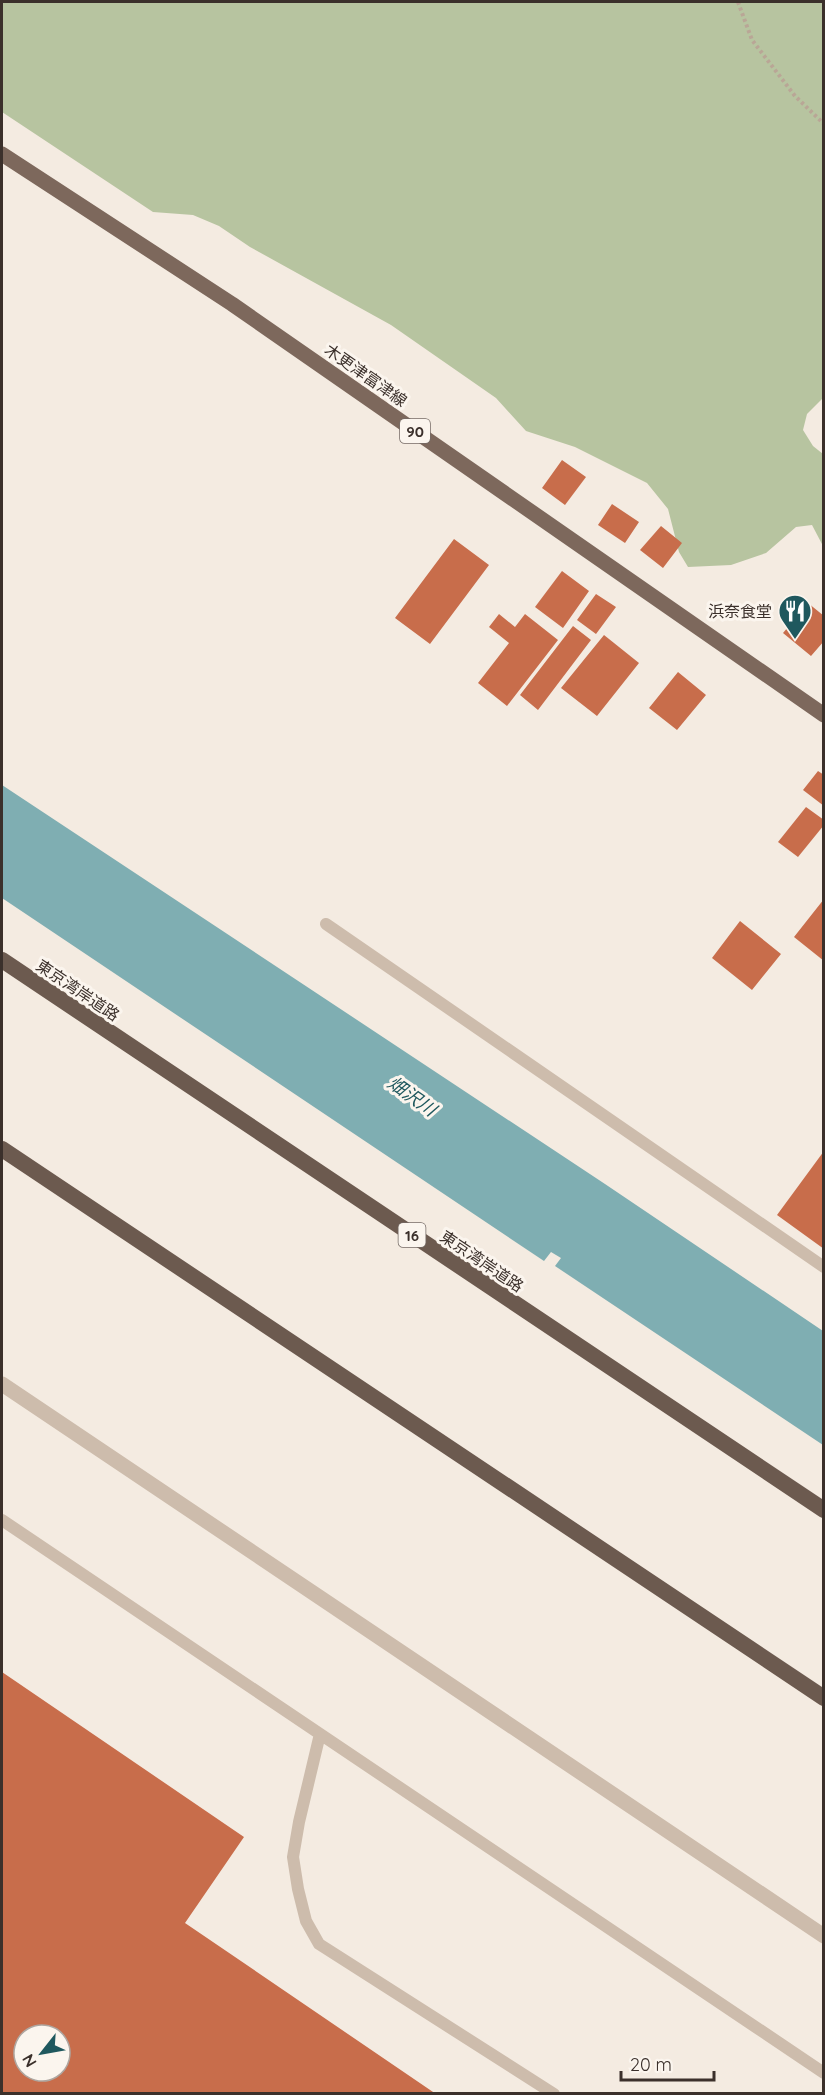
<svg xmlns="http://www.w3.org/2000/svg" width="825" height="2095" font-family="Quicksand,'Noto Sans JP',sans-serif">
<rect width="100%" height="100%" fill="#f4ebe1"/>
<path fill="#b7c4a0" d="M 2,2 L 823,2 L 824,397 L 807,414 L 803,430 L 813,446 L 823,454 L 823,546 L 812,525 L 796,527 L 766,553 L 731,565 L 688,567 L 679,552 L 668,509 L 647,483 L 575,447 L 526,431 L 496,398 L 391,325 L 250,247 L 219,226 L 193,215 L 153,212 L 2,112 Z"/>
<path fill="#7faeb2" d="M 2,785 L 605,1184 L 823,1331 L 823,1445 L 555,1266 L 561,1258 L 551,1252 L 544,1261 L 2,898 Z"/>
<path fill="#c86d4b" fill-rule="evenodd" d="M 562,460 L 586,477 L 565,505 L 542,488 Z
M 612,504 L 639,522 L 625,543 L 598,525 Z
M 661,526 L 682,543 L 663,568 L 640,550 Z
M 454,539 L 489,565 L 430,644 L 395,618 Z
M 562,571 L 589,591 L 563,628 L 535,607 Z
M 596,594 L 616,607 L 596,634 L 577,620 Z
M 808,603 L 824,616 L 824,641 L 811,656 L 783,633 Z
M 499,614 L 515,627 L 525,614 L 558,640 L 507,706 L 478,683 L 509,643 L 489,627 Z
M 573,626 L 591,640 L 538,710 L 520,695 Z
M 604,635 L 639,663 L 597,716 L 561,688 Z
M 678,672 L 706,695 L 677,730 L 649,708 Z
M 818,771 L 824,775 L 824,806 L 803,790 Z
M 806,807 L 824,820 L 824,825 L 798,857 L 778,842 Z
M 824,899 L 824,961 L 794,937 Z
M 740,921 L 781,954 L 752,990 L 712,958 Z
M 824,1151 L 824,1249 L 777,1215 Z
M 2,1672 L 244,1837 L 185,1923 L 436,2094 L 2,2094 ZM 24,2035 L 60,2035 L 60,2071 L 24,2071 Z"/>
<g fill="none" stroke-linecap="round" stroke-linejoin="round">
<path stroke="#b9a696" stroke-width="4" stroke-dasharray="3 3" stroke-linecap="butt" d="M 738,2 L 752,40 L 795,96 L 824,124"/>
<path stroke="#cdbcac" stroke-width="12" d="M 326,924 L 824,1267
M 2,1520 L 824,2073
M 320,1734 L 299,1822 L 293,1857 L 298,1889 L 306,1921 L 319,1944 L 554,2094"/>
<path stroke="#cdbcac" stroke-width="15" d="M 2,1384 L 824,1936"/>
<path stroke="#7d685c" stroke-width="15" d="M 2,154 L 232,304 L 824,715"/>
<path stroke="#6c5a4f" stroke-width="16" d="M 2,960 L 824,1510
M 2,1149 L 824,1698"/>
</g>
<defs>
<symbol id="restaurant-pin" viewBox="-11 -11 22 30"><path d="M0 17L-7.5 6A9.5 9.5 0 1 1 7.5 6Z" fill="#1f585e" stroke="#fbf5ee"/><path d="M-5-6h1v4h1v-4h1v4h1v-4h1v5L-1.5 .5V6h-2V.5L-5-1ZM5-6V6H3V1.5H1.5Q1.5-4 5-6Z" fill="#fff"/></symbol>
</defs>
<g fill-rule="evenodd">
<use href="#restaurant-pin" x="776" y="592" width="38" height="52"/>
</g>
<g text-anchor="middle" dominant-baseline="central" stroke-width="6" stroke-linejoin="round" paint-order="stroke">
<g fill="#fbf5ee" stroke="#756b66" stroke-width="1.5">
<rect x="400" y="419" width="30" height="24" rx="4.5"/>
<rect x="398.5" y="1223" width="27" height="24" rx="4.5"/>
</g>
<g font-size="15" font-weight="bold" fill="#3b302b">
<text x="415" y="431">90</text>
<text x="412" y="1235">16</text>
</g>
<g font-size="16" fill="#3b302b" stroke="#fbf5ee">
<text transform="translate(366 375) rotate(35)">木更津富津線</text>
<text transform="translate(78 990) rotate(34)">東京湾岸道路</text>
<text transform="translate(482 1261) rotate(34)">東京湾岸道路</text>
</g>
<g font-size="16" fill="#3b302b" stroke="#fbf5ee" text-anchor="end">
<text x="772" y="611">浜奈食堂</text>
</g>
<g font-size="18" font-style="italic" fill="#1f585e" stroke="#fbf5ee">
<text transform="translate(412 1096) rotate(35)">畑沢川</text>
</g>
</g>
<rect width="825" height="2095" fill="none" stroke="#3b302b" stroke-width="6"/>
<g transform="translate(42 2053) rotate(239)"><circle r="28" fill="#fbf5ee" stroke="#aea6a0" stroke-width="1.5"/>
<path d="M0-4.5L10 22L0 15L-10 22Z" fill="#1f585e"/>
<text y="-9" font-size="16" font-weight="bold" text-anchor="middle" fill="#3b302b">N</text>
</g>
<path d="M621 2071v9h93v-9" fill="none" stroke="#3b302b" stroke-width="3"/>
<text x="630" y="2071" font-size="18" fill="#3b302b" stroke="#fbf5ee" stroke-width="4.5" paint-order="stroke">20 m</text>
</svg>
